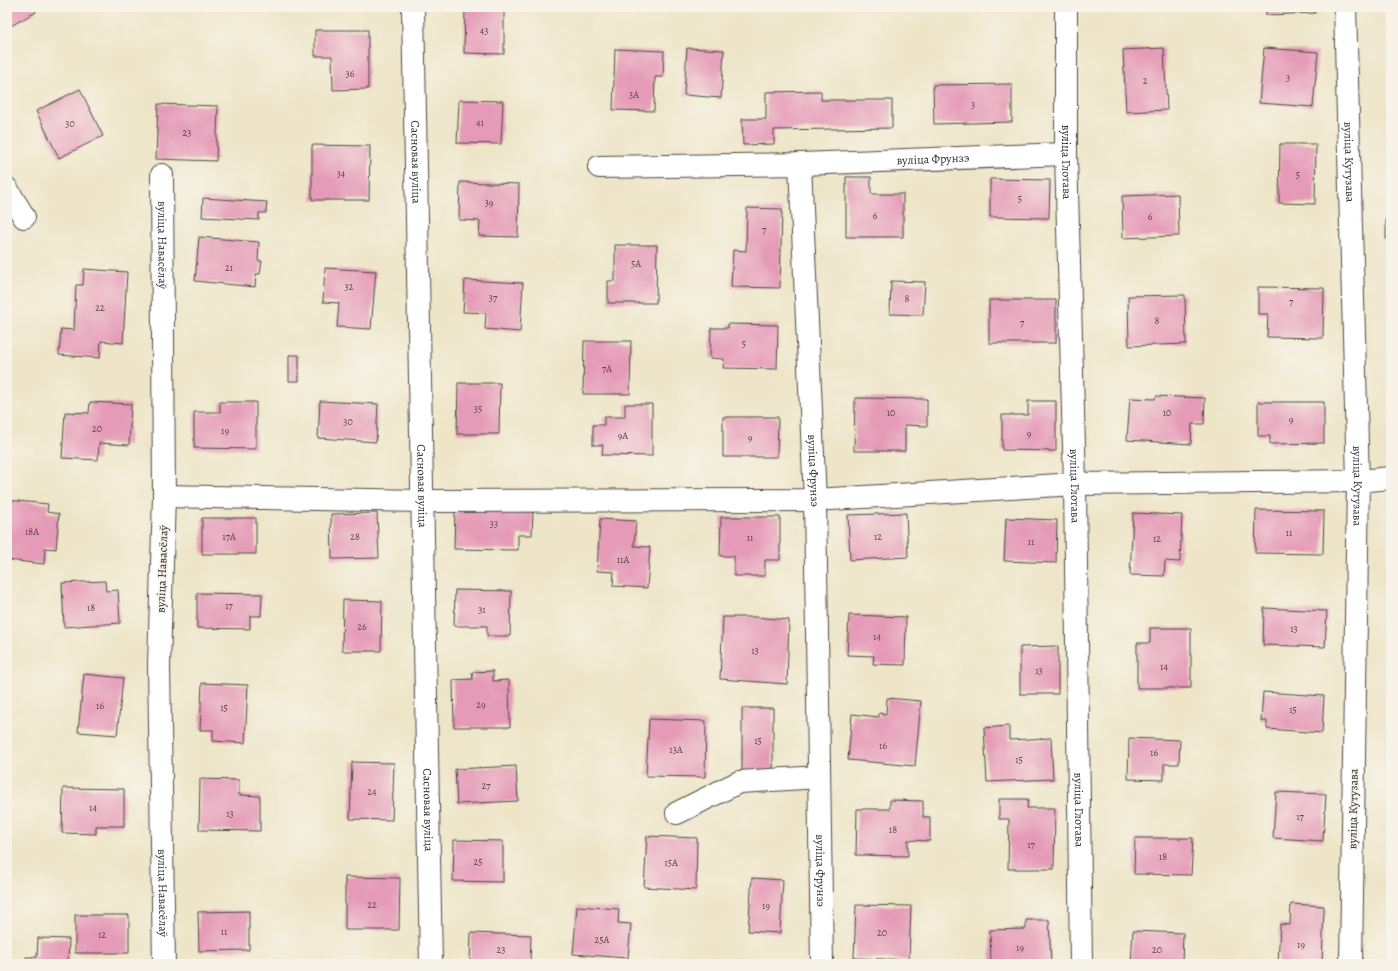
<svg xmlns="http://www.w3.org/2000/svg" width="1398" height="971" font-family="Alegreya,serif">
<rect width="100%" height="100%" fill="#f7f3e8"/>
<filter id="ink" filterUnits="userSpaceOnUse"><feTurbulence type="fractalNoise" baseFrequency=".025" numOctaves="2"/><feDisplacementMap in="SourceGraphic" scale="8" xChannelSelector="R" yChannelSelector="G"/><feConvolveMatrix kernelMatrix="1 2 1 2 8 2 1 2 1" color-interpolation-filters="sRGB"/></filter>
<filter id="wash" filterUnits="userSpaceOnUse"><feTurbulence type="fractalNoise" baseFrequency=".012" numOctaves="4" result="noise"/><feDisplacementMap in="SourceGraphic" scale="16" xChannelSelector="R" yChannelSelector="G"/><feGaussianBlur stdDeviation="0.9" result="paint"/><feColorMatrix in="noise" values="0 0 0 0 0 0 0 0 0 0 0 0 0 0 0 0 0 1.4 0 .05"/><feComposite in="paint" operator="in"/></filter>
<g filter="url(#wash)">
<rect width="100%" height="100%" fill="#eee5c8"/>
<g id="blocks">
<path fill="#e59bb7" d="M 7,7 L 33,7 L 36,12 L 7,28 Z
M 465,7 L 504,7 L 504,54 L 464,53 Z
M 611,7 L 665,7 L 665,9 L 611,8 Z
M 1155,7 L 1180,7 L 1180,8 L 1155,9 Z
M 1266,7 L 1315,7 L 1315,13 L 1266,15 Z
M 315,30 L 368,30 L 368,89 L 333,90 L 332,56 L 315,56 Z
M 687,48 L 724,50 L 721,98 L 684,95 Z
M 1164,48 L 1167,110 L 1126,112 L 1123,50 Z
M 1264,48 L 1318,52 L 1313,107 L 1259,103 Z
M 615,49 L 664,51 L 663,77 L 655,77 L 654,111 L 613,110 Z
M 1012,84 L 1012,122 L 934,124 L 933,85 Z
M 80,89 L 103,136 L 59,158 L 36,111 Z
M 821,91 L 821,100 L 892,100 L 892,128 L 774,130 L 774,144 L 743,145 L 742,119 L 766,119 L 766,92 Z
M 459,100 L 503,101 L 501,144 L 457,143 Z
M 158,104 L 218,106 L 216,161 L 156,159 Z
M 1280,144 L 1316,144 L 1315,204 L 1279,203 Z
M 312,145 L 370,146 L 369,200 L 312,200 Z
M 846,177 L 871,177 L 871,194 L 903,194 L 903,237 L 846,237 Z
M 990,179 L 1050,180 L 1049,218 L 990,217 Z
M 460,182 L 519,184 L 518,237 L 479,236 L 480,221 L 459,220 Z
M 1178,194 L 1179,236 L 1123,238 L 1122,196 Z
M 203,198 L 267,202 L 266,213 L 259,213 L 259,220 L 202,217 Z
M 747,208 L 782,209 L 780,288 L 731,287 L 733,250 L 746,251 Z
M 1386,218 L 1391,218 L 1391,239 L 1386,239 Z
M 199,237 L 259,242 L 258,261 L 262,261 L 260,274 L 256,274 L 255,287 L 195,281 Z
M 615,245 L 657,245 L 656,303 L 608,303 L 608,281 L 615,281 Z
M 325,268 L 376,271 L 371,329 L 337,327 L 339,303 L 323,302 Z
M 84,269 L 127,272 L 123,343 L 101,341 L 100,358 L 59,355 L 61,329 L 74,330 L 76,285 L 83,285 Z
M 465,280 L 523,283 L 520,332 L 485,329 L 486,313 L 463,312 Z
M 891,281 L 925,282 L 923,315 L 890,314 Z
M 1258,287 L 1324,288 L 1323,338 L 1267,337 L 1268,314 L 1258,314 Z
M 1185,295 L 1186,344 L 1129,346 L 1128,296 Z
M 989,300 L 1056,300 L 1056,343 L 989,343 Z
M 728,324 L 778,325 L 777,369 L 723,368 L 724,359 L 710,358 L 711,328 L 728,328 Z
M 584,341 L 631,341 L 630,394 L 583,394 Z
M 289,355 L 299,355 L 299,381 L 289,381 Z
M 458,383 L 500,383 L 499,434 L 457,434 Z
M 1156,396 L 1205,398 L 1204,424 L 1192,424 L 1191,444 L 1127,440 L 1130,398 L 1155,399 Z
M 855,398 L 927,399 L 927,426 L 905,425 L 905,451 L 854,451 Z
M 320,401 L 378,404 L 376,442 L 318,438 Z
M 1028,401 L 1056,401 L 1056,451 L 1002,450 L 1002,415 L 1028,415 Z
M 90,402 L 131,404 L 129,445 L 99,443 L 98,460 L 62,458 L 65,412 L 89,413 Z
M 220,402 L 256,402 L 256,449 L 194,448 L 194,412 L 220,412 Z
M 1258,402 L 1324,402 L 1324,443 L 1270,444 L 1270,436 L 1258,436 Z
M 625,404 L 652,404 L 652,456 L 602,455 L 603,445 L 593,445 L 593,425 L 604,425 L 604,417 L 625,417 Z
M 723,417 L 778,417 L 777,457 L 723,457 Z
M 7,500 L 48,504 L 47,512 L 59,514 L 56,549 L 45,548 L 44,564 L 7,560 Z
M 455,510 L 533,511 L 532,535 L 518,535 L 518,550 L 454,549 Z
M 1256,510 L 1324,511 L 1323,554 L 1255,553 Z
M 377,513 L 379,558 L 332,559 L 331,514 Z
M 906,513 L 908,557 L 850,560 L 848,515 Z
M 1133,513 L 1182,515 L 1180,562 L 1165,561 L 1164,576 L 1130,575 Z
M 721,517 L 780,517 L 780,560 L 765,560 L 765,576 L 734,576 L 734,556 L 720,556 Z
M 202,518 L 256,518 L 256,554 L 202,554 Z
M 1006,518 L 1057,520 L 1056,563 L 1004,561 Z
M 600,519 L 636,521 L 634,546 L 650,547 L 647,588 L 613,586 L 614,572 L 597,571 Z
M 105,581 L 106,591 L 118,590 L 120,623 L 64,627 L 62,583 Z
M 455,590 L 511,591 L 510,636 L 487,636 L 487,626 L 454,626 Z
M 197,593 L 262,594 L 261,616 L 250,616 L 250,629 L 197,628 Z
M 343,600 L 382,601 L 381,651 L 342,651 Z
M 1264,608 L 1327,611 L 1325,647 L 1263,645 Z
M 849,615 L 906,617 L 905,665 L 873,664 L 874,656 L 847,655 Z
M 723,617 L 755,617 L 789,620 L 787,684 L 720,679 Z
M 1150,628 L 1191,628 L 1191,688 L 1137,688 L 1137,643 L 1150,643 Z
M 1058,646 L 1058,694 L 1020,694 L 1020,647 Z
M 493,671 L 493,681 L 509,680 L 510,727 L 454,727 L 453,680 L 473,679 L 472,672 Z
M 84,674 L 123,678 L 117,735 L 78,732 Z
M 202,683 L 248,685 L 245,743 L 213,741 L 213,730 L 200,730 Z
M 1263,692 L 1324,696 L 1322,733 L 1267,729 L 1267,721 L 1261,721 Z
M 887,698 L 921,701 L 915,766 L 848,760 L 852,714 L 879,717 L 879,713 L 886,714 Z
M 742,708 L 773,708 L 773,773 L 742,773 Z
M 649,719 L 706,721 L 705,777 L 646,776 Z
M 1009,726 L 1009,740 L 1051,738 L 1053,779 L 987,782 L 984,728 Z
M 1129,738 L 1180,740 L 1179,764 L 1164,764 L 1164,780 L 1128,779 Z
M 352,762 L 394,763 L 392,820 L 350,819 Z
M 516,766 L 518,801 L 457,804 L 455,769 Z
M 200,779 L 239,780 L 239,795 L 260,796 L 260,831 L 199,830 Z
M 63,788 L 124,789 L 124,826 L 96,826 L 96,834 L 62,833 Z
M 1276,792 L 1326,794 L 1323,841 L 1273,838 Z
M 999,799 L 1028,799 L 1027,808 L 1055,808 L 1054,869 L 1008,869 L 1009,819 L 999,819 Z
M 890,800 L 923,801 L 923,817 L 930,817 L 930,841 L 908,840 L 908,856 L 856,855 L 857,809 L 890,809 Z
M 647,836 L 697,838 L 696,890 L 644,887 Z
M 1135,838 L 1193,838 L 1191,875 L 1134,874 Z
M 454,840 L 503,841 L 503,882 L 453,881 Z
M 7,866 L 9,866 L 8,883 L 7,883 Z
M 345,877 L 400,878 L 399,930 L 345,930 Z
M 752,878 L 783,880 L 780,933 L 748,931 Z
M 1291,904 L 1324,906 L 1322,964 L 1278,964 L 1280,924 L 1290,925 Z
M 856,905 L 911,906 L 909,960 L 854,958 Z
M 577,906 L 619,909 L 618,923 L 631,924 L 628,958 L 573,954 Z
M 249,911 L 249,950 L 199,951 L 198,912 Z
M 75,915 L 129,915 L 129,953 L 75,953 Z
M 1026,920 L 1049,920 L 1051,964 L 991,964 L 990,930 L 1026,929 Z
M 1133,931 L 1183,933 L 1182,964 L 1131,964 Z
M 471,933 L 531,935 L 530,964 L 470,964 Z
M 38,938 L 69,939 L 68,964 L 26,964 L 26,957 L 37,957 Z"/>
</g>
</g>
<g filter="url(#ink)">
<use href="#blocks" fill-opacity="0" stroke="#484743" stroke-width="1"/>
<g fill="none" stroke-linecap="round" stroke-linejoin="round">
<defs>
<g id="minor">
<path id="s1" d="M 413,7 L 431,964"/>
<path id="s2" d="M 1066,7 L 1066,154 L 1075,484 L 1081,964"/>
<path id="s3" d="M 1345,7 L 1358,481 L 1351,964"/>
<path id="s4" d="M 800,164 L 815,500 L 822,964"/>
<path id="s5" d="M 599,167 L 800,164 L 1066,154"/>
<path id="s6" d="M 162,175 L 164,496 L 159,666 L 164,964"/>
<path d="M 7,189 L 24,217"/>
<path d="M 164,496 L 422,501 L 815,500 L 1075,484 L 1358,481 L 1391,478"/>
<path d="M 677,813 L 739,782 L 819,777"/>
</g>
</defs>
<use href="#minor" stroke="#484743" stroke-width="24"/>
<use href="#minor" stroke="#fff" stroke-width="22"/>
</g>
</g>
<g text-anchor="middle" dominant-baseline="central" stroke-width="3" stroke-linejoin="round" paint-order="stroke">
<g font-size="10" fill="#5a474e">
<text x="484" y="30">43</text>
<text x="350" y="73">36</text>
<text x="1288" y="77">3</text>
<text x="1145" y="80">2</text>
<text x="634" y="94">3А</text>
<text x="973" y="104">3</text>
<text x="480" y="122">41</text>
<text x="70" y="123">30</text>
<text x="187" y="132">23</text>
<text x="341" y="173">34</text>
<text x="1298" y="174">5</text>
<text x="1020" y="198">5</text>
<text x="489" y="202">39</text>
<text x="875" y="215">6</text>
<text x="1150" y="216">6</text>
<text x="764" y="229">7</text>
<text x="636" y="263">5А</text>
<text x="229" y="267">21</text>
<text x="349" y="286">32</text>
<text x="493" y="297">37</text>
<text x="907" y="298">8</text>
<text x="1291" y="301">7</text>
<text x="100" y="307">22</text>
<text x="1157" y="320">8</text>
<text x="1022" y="322">7</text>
<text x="744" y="343">5</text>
<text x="607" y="368">7А</text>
<text x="478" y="408">35</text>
<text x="891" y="412">10</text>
<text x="1167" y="412">10</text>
<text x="1291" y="419">9</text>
<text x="348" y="421">30</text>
<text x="97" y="428">20</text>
<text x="225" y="430">19</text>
<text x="1029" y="433">9</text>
<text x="623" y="435">9А</text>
<text x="750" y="437">9</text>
<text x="494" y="523">33</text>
<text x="32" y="531">18А</text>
<text x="1289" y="532">11</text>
<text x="229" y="536">17А</text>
<text x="355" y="536">28</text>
<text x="878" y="536">12</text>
<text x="750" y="537">11</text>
<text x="1157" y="538">12</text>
<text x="1031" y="541">11</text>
<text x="623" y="559">11А</text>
<text x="229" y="605">17</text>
<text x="91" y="607">18</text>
<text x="482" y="609">31</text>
<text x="362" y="626">26</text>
<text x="1294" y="628">13</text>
<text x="877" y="636">14</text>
<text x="755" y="650">13</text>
<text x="1164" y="666">14</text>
<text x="1039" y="670">13</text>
<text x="481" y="704">29</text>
<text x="100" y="705">16</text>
<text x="224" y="707">15</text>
<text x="1293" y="709">15</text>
<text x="758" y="740">15</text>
<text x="883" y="745">16</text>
<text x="676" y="749">13А</text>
<text x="1154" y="752">16</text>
<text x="1019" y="759">15</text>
<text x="486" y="785">27</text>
<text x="372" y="791">24</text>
<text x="93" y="807">14</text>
<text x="230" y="813">13</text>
<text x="1300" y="816">17</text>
<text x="893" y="829">18</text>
<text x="1031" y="844">17</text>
<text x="1163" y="856">18</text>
<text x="478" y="861">25</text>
<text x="671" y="862">15А</text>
<text x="372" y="904">22</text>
<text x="766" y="905">19</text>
<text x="224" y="931">11</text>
<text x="882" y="932">20</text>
<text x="102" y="934">12</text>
<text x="602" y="939">25А</text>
<text x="1301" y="944">19</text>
<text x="1020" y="947">19</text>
<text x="501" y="949">23</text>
<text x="1157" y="949">20</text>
</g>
<g font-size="12" fill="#2b2b2b" stroke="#f7f3e8">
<text stroke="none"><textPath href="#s5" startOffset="334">вуліца Фрунзэ</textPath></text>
<text stroke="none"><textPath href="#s1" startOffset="155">Сасновая вуліца</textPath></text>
<text stroke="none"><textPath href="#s2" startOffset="155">вуліца Глотава</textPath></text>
<text stroke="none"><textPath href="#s3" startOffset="155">вуліца Кутузава</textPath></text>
<text stroke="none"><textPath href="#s6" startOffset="70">вуліца Навасёлаў</textPath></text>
<text stroke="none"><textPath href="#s4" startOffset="307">вуліца Фрунзэ</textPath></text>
<text stroke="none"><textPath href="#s2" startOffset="479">вуліца Глотава</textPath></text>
<text stroke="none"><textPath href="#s3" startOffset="479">вуліца Кутузава</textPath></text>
<text stroke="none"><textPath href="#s1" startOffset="479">Сасновая вуліца</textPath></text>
<text transform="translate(162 569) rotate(-88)">вуліца Навасёлаў</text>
<text stroke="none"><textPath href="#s1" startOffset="803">Сасновая вуліца</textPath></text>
<text stroke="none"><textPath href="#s2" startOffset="803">вуліца Глотава</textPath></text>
<text transform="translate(1353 809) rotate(-89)">вуліца Кутузава</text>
<text stroke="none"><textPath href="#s4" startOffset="707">вуліца Фрунзэ</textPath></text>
<text stroke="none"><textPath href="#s6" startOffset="718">вуліца Навасёлаў</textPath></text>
</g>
</g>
<rect width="1398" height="971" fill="none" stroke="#f7f3e8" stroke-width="24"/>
</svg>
